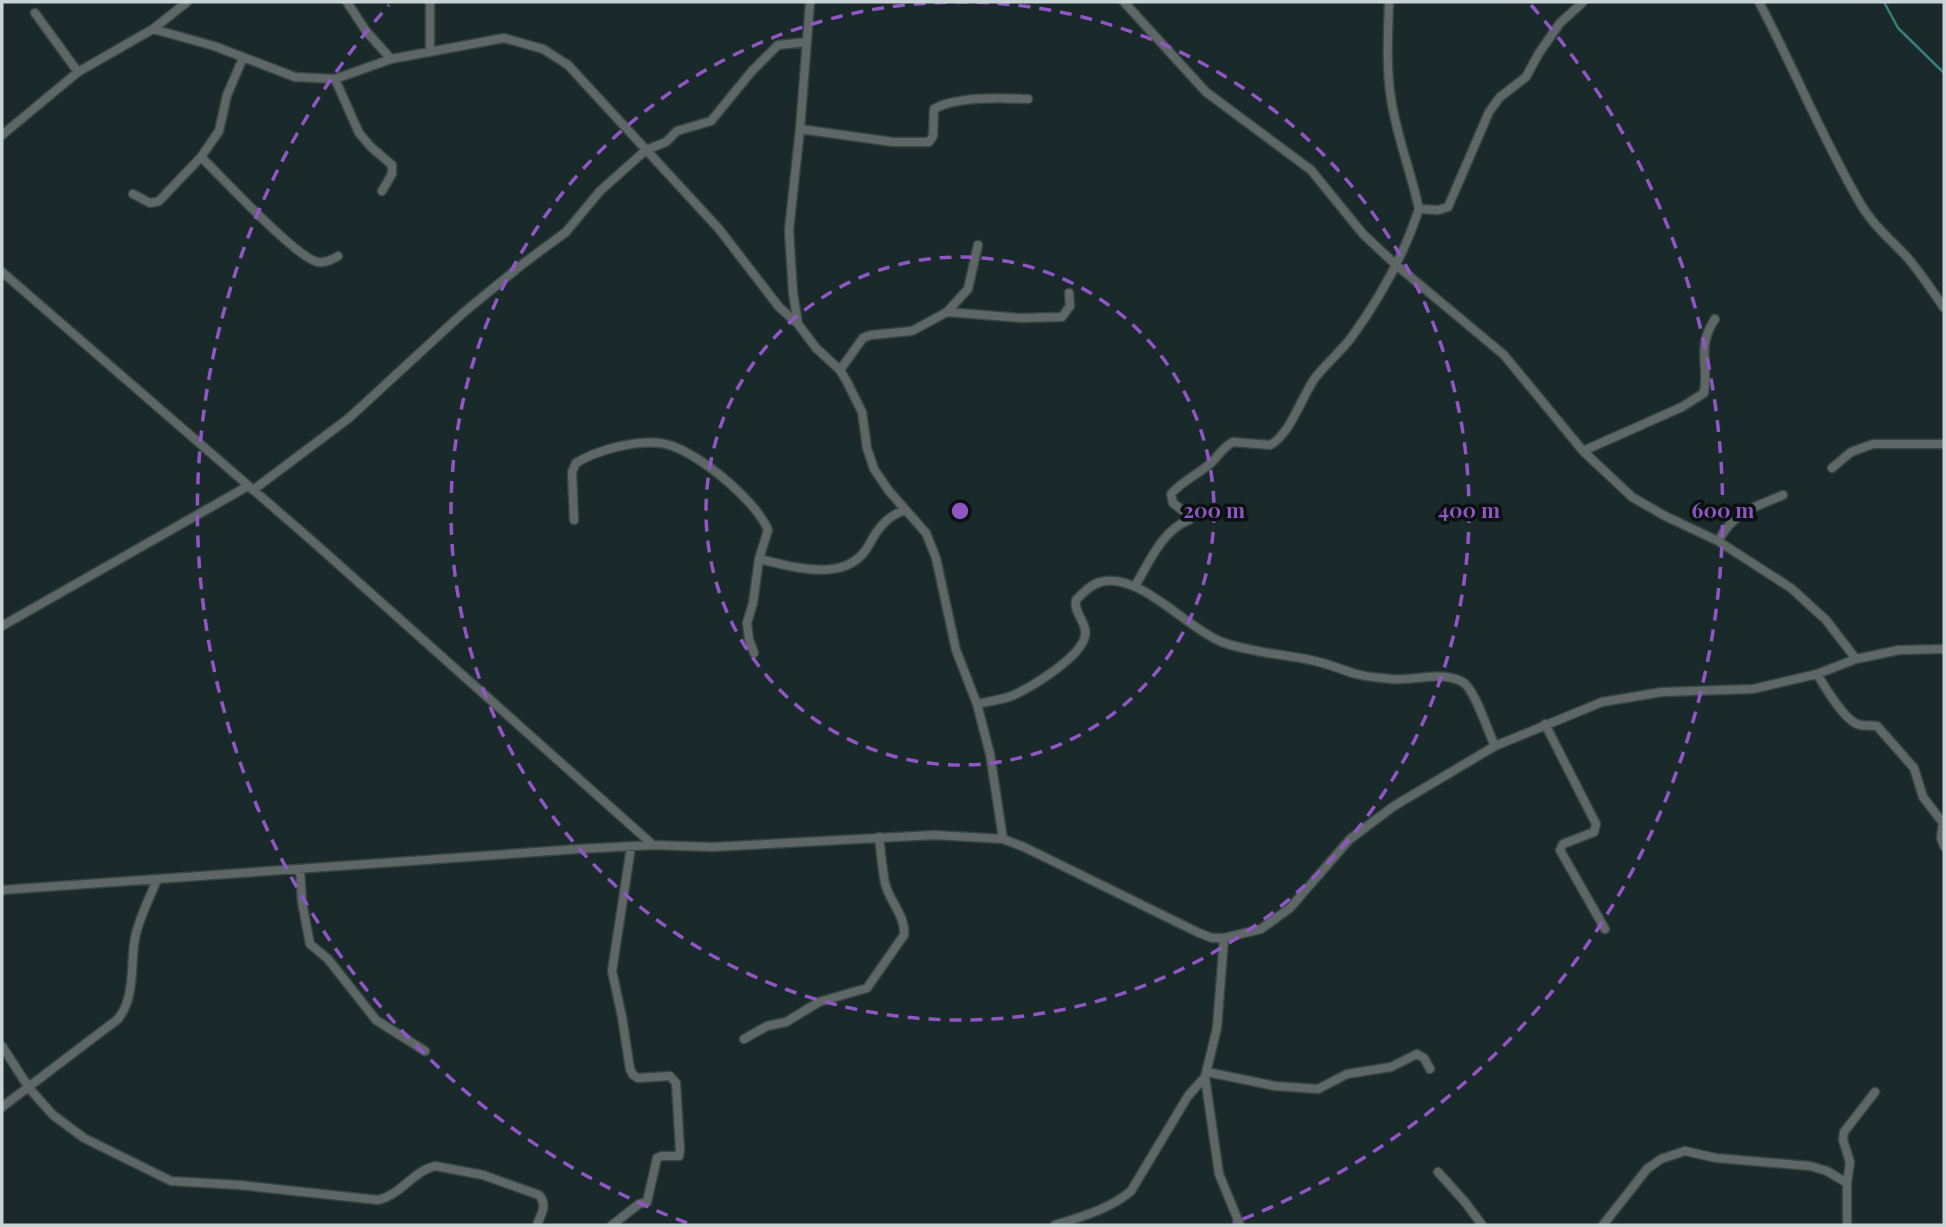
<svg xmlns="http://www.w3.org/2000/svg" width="1946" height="1227" font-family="'Playfair Display',serif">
<rect width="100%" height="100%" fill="#1a2929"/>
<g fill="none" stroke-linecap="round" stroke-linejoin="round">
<path stroke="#367f7e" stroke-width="2.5" d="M 1884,2 L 1898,28 L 1944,73"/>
<defs>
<path id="minor" d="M 347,2 L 366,31 L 391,59
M 430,2 L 430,52
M 1124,2 L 1206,92 L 1311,170 L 1363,234 L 1395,264 L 1504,355 L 1583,451 L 1632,497 L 1665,516 L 1718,541 L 1791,588 L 1826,620 L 1856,659
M 1389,2 C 1388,34 1386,67 1391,99 C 1397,137 1411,172 1419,209
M 1759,2 C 1794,68 1822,138 1860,203 C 1872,224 1890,239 1906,256 C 1920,272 1932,290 1944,308
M 35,13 L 78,72
M 153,29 L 214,46 L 295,77 L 335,79 L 391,59 L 504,38 L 543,49 L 568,65 L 719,229 L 779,307 L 798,324 L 816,348 L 840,370 L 846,380 L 862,412 L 867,448 L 874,469 L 889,491 L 926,533 L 936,558 L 956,650 L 977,704 L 990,754 L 1003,839
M 335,79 L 359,133 L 371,147 L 392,165 L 392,174 L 382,191
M 800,129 L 893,142 L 929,142 L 933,136 L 934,109 C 957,96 1002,98 1028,99
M 2,135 L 78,72 L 153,29 L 187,2
M 201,157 C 220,175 297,259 318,262 C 326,263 332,260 338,256
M 133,194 L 150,203 L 159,201 L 201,157 L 219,131 L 227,95 L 243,58
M 2,272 L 310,539 L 653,845
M 947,312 L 968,289 L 978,245
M 798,324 L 793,293 L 789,230 L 800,129 L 810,2
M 840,370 L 863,338 L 871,335 L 912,331 L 947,312 L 1020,318 L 1062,317 L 1070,306 L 1069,293
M 1583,451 L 1682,407 L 1704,393 C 1709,363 1696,348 1715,319
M 1832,468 L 1851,452 L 1873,444 L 1944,444
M 253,490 L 349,418 L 463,313 L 524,263 L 566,232 L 600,191 L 646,150 L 666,142 L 677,131 L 711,121 L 752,71 L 778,45 L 806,42
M 574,520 L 572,472 L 576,463 C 597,450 635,440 660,443 C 692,446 756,500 768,530 L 759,559
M 1718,541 C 1735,511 1753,508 1783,495
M 1135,586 C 1149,563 1162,530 1189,520 L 1187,514 L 1173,503 L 1171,494 C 1183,480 1199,474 1212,462 C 1220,454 1223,447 1233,442 L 1270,445 C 1290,435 1302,396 1315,378 C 1326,364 1340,352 1351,338 C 1380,298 1404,255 1419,209 L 1438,210 L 1448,207 L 1489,112 L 1500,97 L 1526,77 L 1539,53 L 1560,23 L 1583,2
M 2,626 L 248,486
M 754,653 L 749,639 L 747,623 L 753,603 L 759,559 C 795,567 849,585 870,543 C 878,528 888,515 906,510
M 1817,674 C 1825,687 1845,722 1860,725 C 1865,726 1871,725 1877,726 L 1914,768 L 1923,797 L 1943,823 L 1941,838 L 1944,846
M 977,704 C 989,701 1003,700 1014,695 C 1033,686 1081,657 1085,636 C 1088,623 1073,613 1076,600 C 1083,593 1091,584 1101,582 C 1140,572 1186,628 1222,642 C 1252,653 1284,654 1315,661 C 1329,664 1342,670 1356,674 C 1367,677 1381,678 1392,679 C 1415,681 1439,671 1461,681 C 1474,686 1488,732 1495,746
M 1545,724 L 1596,824 L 1594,832 L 1563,844 L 1560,850 L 1605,929
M 300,869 L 302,902 L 310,944 L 328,959 L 376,1020 L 425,1051
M 2,890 L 579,849 L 653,845 L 712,847 L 934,835 L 1003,839 L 1024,847 L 1197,932 L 1212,938 L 1224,938 L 1261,929 L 1290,908 L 1350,839 L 1394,806 L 1495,746 L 1602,702 L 1662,692 L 1753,689 L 1817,674 L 1856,659 L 1899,650 L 1944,649
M 1224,938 L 1217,1028 L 1205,1077 L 1219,1174 L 1240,1225
M 744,1039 L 767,1026 L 786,1022 L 819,1002 L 867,988 L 904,935 C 906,916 889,901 885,883 C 882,868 881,852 879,837
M 2,1046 L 29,1088 L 53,1115 L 84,1138 L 171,1181 L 239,1185 L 378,1200 C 401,1195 413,1171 435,1166 L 483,1175 L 539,1195 C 548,1205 541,1214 537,1225
M 1207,1072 L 1275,1086 L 1318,1089 L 1347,1074 L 1391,1067 L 1417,1054 L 1424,1058 L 1430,1069
M 2,1107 L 118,1019 C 136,996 130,965 135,938 C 139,918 149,899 157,880
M 1438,1172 L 1465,1202 L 1482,1225
M 1847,1183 L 1850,1162 L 1843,1140 L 1844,1132 L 1875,1092
M 612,1225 L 639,1204 L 647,1202 L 657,1158 L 662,1156 L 679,1156 L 680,1150 L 676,1083 L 670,1076 L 638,1078 L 633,1075 L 630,1069 L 622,1017 L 612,971 L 631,847
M 1055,1225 C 1081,1217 1110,1209 1131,1191 L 1188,1096 L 1205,1077
M 1603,1225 L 1647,1169 L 1661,1159 L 1685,1151 L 1716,1158 L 1810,1166 L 1827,1171 L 1847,1183 L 1847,1225"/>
</defs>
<use href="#minor" stroke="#364444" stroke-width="11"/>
<use href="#minor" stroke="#5f6766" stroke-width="8"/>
</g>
<g fill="none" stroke="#8f56c4" stroke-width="3.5" stroke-dasharray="12 9">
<circle cx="960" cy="511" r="254"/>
<circle cx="960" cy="511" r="509"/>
<path d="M687 1223A763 763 0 0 1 389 5M1531 5A763 763 0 0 1 1233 1223"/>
</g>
<circle cx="960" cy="511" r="10" fill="#8f56c4" stroke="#0a1110" stroke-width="3.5"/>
<g font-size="21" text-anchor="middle" font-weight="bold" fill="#8f56c4" stroke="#0a1110" stroke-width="7" stroke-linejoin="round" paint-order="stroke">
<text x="1214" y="518">200 m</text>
<text x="1469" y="518">400 m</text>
<text x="1723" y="518">600 m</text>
</g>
<rect width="1946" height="1227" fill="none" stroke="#cad3d3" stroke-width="7"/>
</svg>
